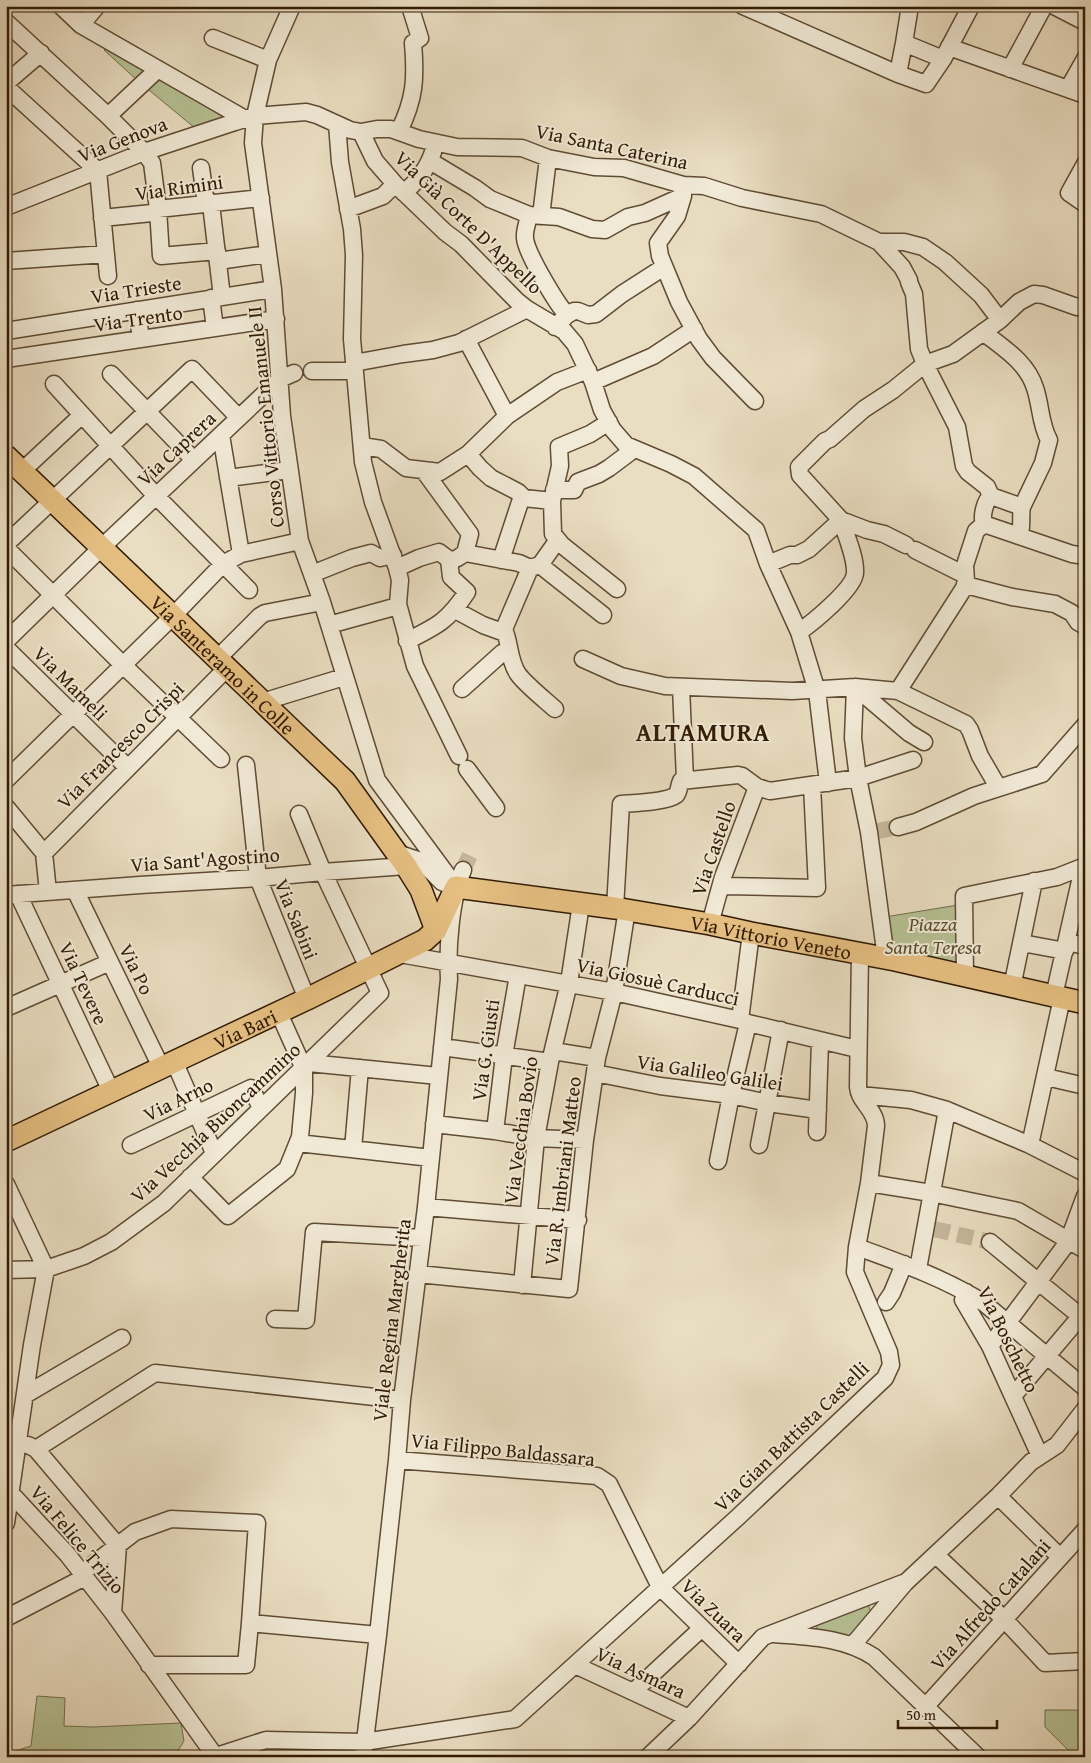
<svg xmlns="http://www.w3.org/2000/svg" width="1091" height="1763" font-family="'Gentium Book Plus',serif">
<rect width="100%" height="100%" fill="#eadec2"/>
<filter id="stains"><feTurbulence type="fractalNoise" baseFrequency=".004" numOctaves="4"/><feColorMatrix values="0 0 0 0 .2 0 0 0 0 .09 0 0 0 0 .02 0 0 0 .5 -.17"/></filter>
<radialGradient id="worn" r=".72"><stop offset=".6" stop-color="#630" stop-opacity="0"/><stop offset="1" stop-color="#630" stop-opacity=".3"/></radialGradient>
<path fill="#b6c194" stroke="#746e4c" d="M 109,45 L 152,70 L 139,82 L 104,50 Z
M 157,74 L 234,118 L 195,128 L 144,86 Z
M 958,905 L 960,966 L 891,953 L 885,917 Z
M 868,1604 L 872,1615 L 852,1636 L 843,1638 L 820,1633 L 814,1624 Z
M 37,1696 L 65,1698 L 64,1726 L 93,1727 L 181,1723 L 184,1741 L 174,1757 L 6,1757 L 6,1754 L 31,1746 Z
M 1045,1710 L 1085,1710 L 1085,1757 L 1075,1757 L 1045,1727 Z
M 268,1749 L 355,1749 L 354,1757 L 244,1757 Z"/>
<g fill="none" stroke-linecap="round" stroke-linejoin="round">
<path stroke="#c5b79c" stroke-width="16" stroke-dasharray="16 8" stroke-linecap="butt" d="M 878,831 L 898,827
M 463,870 L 470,855
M 934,1229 L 990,1242"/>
<defs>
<path id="minor" d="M 61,6 L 81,25 L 245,119
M 292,6 L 268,60 L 255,116 L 253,143 L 273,289 L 282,416 L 300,541 L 322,602 L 377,780 L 456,887
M 743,6 L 898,74
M 1054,6 L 1085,22
M 6,22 L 108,116 L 144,152 L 152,163 L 158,209 L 161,256 L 217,251
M 81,25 L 97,6
M 213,38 L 268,60
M 904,43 L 910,6
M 949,47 L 1085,95
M 943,59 L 904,43 L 898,74 L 926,84 L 943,59 L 971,6
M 1010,69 L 1044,6
M 6,83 L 41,53
M 6,87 L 98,171
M 1068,89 L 1085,59
M 108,116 L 158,69
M 337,124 L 340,162 L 352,229 L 354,255 L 352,339 L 363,462 L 373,502 L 397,568 L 400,580 L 398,604 L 415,666 L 459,756
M 399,131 C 415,99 416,78 413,43 L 420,38 L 410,6
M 361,132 L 375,161 L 395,184 L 445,232 L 461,244 L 517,301 L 527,309 L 564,331 L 575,344 L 593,382 L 602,410 L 613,430 L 626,445 L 671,464 L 694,476 L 756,530 L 768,564 L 799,632 L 817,691 L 828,783
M 430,161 L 475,188 L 490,199 L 529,215 L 559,217 L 592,229 L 605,230 L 628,217 L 645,213 L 683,196
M 1085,164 L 1069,193 L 1085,204
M 201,168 L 205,197 L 211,204 L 222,297
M 98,171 L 108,276
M 683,190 L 683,196 L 677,216 L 658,243 L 660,256 L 679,302 L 699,339 L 713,358 L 755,401
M 404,193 C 417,181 427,170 433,152
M 6,207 L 144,152 L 235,122 L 255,116 L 306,112 L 317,115 L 350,130 L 361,132 L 377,129 L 391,129 L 419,139 L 457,147 L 522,148 L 548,158 L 594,167 L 624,168 L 683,185 L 704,186 L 742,198 L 821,214 L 879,242 L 904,242 L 923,247 L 945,262 L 981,295 L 1000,320
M 348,209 L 383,196 L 395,184
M 529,215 C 528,222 524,231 525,238 C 526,253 557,304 567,315
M 541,216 L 548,158
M 102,218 L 152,213 L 158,209 L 261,198
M 879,242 L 902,267 L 909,280 L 909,282 L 914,294 L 919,349 L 925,364 L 957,427 L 964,466 L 968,472 L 987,487 L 991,496
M 6,261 L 106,254
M 218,261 L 268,254
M 211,298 L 215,328
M 137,310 L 141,339
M 555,327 L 567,315 L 574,311 L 578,311 L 588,315 L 596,314 L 622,294 L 664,267
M 6,331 L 273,289
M 983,332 C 1003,348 1027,362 1035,388 C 1041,405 1040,424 1049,440 L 1043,463 L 1022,507
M 466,339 L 507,416
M 6,359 L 276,319
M 354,363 L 403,354 L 433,350 L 459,343 L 527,309
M 312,371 L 355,371
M 111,374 L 194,460
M 593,382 L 653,356 L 694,329
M 54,384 L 156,496 L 249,590
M 609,422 L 590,434 L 559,447 L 560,466 L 552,501 L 553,534 L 562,545 L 617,589
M 221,435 L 241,554
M 362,446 L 381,449 L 406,468 L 440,472 L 468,454 L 507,416 L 557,382 L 588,370
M 468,454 L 480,468 L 491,478 L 518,492 L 524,498 L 552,501
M 22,471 L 82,415
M 424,471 L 470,534 L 465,553
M 228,478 L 289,470
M 554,490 L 574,490 L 578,482 L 599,474 L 609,468 L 629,453 L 633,448
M 991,496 L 1022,507 C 1020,517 1023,527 1019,536 L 984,524 C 981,516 985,501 991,496 Z
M 1019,536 L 1072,554 L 1085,556
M 6,544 L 192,369 L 239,418
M 906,545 L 884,534 L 867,530 L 841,520 L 800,475 L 799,467 L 825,441 L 830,439 L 864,409 L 893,390 L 925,364 L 953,354 L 1000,320 L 1019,302 L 1034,294 L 1043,295 L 1077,307 L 1085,305
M 6,548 L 123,665 L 221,759
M 915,550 L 965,575
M 501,560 L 522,496
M 768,564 L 790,555 L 797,555 L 809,549 L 841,520
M 540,565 L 557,541
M 397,568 L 419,558 L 439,552 C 452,562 452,562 465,553 L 519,563 L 530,568 L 540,565 L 603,615
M 530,568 L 504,629 C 510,643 509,661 518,674 C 525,684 545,700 555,709
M 312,574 L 352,558 L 371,553 L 380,558 L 393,555
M 966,585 L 1012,597 L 1055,604 L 1072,613 L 1078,622 L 1085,626
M 455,610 L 483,625 L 505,633
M 329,625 L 398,606
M 799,632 C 812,623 854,589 855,573 C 856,558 846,535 841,520
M 6,641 L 101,548 L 280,379 L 294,373
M 407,641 C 437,626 448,621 467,592 L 451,577 L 449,560
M 6,648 L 128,768
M 217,659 L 260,616 L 265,613 L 322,602
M 583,659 L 621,676 L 665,686 L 792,691 L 855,687 L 898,691 L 966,724 L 970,730 L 980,756 L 998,787
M 681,687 L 685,780
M 855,687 L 853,738 L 858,778 L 869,832 L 886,958
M 855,687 L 909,733 L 924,742
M 462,689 L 502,653 L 509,652
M 898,691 L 964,588 L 966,581 L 965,565 L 976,531 L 984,524
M 262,702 L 344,677
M 246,765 L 258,878 L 307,999
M 467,769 L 496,808
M 6,780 L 173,616 L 223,564 L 241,554 L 300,541
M 6,807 L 44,853 L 48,892
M 898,827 L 916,822 L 974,796 L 1042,774 L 1085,725
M 44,853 L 227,668
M 397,853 L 421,861 L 442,882 L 447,884
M 726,886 L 817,888 L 812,785
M 75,890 L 161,1067
M 18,894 L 111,1091
M 6,895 L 140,885 L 258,878 L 323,872 L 406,866
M 615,908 L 621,804 C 633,803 667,802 676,795 C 679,792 679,785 681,781 L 738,775 L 742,776 L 757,787 L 770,791 L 858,778 L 913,760
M 710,924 L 723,877 L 757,787
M 1067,942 L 1085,946
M 1022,943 L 1065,951
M 400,954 L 614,992 L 740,1020 L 748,1023 L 857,1049
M 965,976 L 964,896 L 1057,877 L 1085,866
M 1012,987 L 1034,881
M 1054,996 L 1083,868
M 6,1008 L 110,962
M 740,1020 L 751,933
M 442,1047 L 550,1062
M 553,1051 L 597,1058
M 174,1061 L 214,1153
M 309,1063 L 438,1076
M 595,1073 L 660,1086 L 731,1095 L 768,1103 L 818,1110
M 1046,1077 L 1085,1086
M 860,1095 L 911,1100 L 947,1110 L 1030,1145 L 1085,1173
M 434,1124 L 495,1131 L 536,1138 L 585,1140
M 495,1131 L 504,1056 L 518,975
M 817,1132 L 820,1041
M 298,1143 L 431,1158
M 131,1145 L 251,1088 L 261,1108
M 759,1145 L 781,1030
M 1030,1145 L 1062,998
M 353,1149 L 360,1068
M 718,1161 L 731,1095 L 748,1023
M 190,1177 L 228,1216 L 287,1169 L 300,1137 L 304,1093 L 304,1069 L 278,1011
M 869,1183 L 931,1193 L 1018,1211 L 1085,1250
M 6,1184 L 46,1269 L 32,1345 L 6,1523
M 426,1207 L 578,1220
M 990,1242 L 1085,1320
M 857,1247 C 901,1263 944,1278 984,1303 L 1085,1388
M 918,1269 L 947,1110
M 6,1270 L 46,1269 L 84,1256 L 111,1242 L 164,1203 L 380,993 L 323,872 L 299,814
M 418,1274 L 569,1289 L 585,1140 L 597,1058 L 614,992 L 627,909
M 522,1285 L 536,1138 L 550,1062 L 569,983 L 581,904
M 966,1292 L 963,1300 L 990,1346 L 1040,1456
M 886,1302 L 892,1293 L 904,1264
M 275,1319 L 306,1320 L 314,1232 L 422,1238
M 990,1346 L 1068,1242 L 1085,1196
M 25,1395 L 122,1338
M 1013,1396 L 1085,1311
M 28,1445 L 36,1449 L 118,1546 L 113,1613
M 36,1449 L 155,1373 L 402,1400
M 397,1460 L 597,1476 L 609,1484 L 660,1587 L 739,1664
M 6,1488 L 67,1554 L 113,1613 L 215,1756
M 998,1496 L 1060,1557
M 936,1555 L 1005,1620 L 1045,1663 L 1085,1661
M 82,1573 L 135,1532 L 171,1519 L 257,1523 L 250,1623 L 378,1635
M 6,1618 L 85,1577
M 774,1634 C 809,1637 844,1637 874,1657 L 978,1757
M 852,1646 L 905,1583 L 998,1496 L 1031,1462 L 1057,1445 L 1085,1409
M 149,1665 L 246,1665 L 250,1623
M 575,1665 L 689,1718
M 633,1692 L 702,1628
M 926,1706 L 1085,1530
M 213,1757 L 266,1740 L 364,1742 L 515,1719 L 738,1517 L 885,1378 L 891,1365 L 889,1352 L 855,1272 L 857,1247 L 869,1183 L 876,1126 C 876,1110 859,1102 858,1087 L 860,953
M 363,1757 L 378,1635 L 397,1460 L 402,1400 L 426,1207 L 449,979 C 447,948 451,898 463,870
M 648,1757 L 689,1718 L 763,1637 L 903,1583"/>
<g id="major">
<path id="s1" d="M 6,456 L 345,781 L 406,866 L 421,890 L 436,930"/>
<path id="s2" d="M 6,1141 L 307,999 L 425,940 L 436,930 L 456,887 L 615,908 L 710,924 L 751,933 L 895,960 L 1085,1003"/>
</g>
</defs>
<use href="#minor" stroke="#5f4c34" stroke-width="19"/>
<use href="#major" stroke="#311b04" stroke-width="24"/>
<use href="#minor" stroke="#f1ead7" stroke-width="16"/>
<use href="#major" stroke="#e5bf81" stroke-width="21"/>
</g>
<g text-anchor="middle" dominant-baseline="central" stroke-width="4" stroke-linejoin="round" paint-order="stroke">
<g font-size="20" fill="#311b04" stroke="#f1ead7">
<text transform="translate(122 139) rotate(-21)">Via Genova</text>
<text transform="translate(612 146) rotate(12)">Via Santa Caterina</text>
<text transform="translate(179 187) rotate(-8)">Via Rimini</text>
<text transform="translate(469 222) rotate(44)">Via Già Corte D'Appello</text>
<text transform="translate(136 289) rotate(-9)">Via Trieste</text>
<text transform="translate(138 318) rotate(-8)">Via Trento</text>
<text transform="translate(265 417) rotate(-96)">Corso Vittorio Emanuele II</text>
<text transform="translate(176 448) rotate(-43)">Via Caprera</text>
<text stroke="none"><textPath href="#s1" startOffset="301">Via Santeramo in Colle</textPath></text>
<text transform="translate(71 683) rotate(45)">Via Mameli</text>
<text transform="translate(120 745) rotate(-45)">Via Francesco Crispi</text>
<text transform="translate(713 848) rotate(-71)">Via Castello</text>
<text transform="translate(205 859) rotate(-4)">Via Sant'Agostino</text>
<text transform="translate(297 919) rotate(68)">Via Sabini</text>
<text stroke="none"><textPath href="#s2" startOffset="846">Via Vittorio Veneto</textPath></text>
<text transform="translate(137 969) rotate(64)">Via Po</text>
<text transform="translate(658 981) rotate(12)">Via Giosuè Carducci</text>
<text transform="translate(84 983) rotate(65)">Via Tevere</text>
<text stroke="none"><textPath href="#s2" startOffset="264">Via Bari</textPath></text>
<text transform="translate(485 1050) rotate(-82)">Via G. Giusti</text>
<text transform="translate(710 1072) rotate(9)">Via Galileo Galilei</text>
<text transform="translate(178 1099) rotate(-26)">Via Arno</text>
<text transform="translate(215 1122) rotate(-43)">Via Vecchia Buoncammino</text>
<text transform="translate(520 1130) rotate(-82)">Via Vecchia Bovio</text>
<text transform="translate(562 1171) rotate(-83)">Via R. Imbriani Matteo</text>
<text transform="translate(391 1320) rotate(-83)">Viale Regina Margherita</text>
<text transform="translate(1009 1339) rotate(64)">Via Boschetto</text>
<text transform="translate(791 1436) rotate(-44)">Via Gian Battista Castelli</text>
<text transform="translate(503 1449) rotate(6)">Via Filippo Baldassara</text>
<text transform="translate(78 1539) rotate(50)">Via Felice Trizio</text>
<text transform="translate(990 1604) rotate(-48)">Via Alfredo Catalani</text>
<text transform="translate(714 1610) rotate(44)">Via Zuara</text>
<text transform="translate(641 1672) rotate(25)">Via Asmara</text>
</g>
<g font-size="20" font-style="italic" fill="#594d2f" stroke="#f1ead7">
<text x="933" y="923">Piazza<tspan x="933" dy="23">Santa Teresa</tspan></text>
</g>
<g font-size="25" font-weight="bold" letter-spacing="1" fill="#311b04" stroke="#f1ead7">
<text x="703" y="732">ALTAMURA</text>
</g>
</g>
<rect width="1091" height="1763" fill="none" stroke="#eadec2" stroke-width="25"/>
<rect x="8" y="8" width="1076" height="1748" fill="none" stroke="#311b04" stroke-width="2.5"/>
<rect x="12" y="12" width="1066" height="1738" fill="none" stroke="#311b04"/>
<path d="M898 1720v8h99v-8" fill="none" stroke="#311b04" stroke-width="2.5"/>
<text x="906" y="1720" font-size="15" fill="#311b04" stroke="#f1ead7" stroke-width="4" paint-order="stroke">50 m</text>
<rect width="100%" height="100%" filter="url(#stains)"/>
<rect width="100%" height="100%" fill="url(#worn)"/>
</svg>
